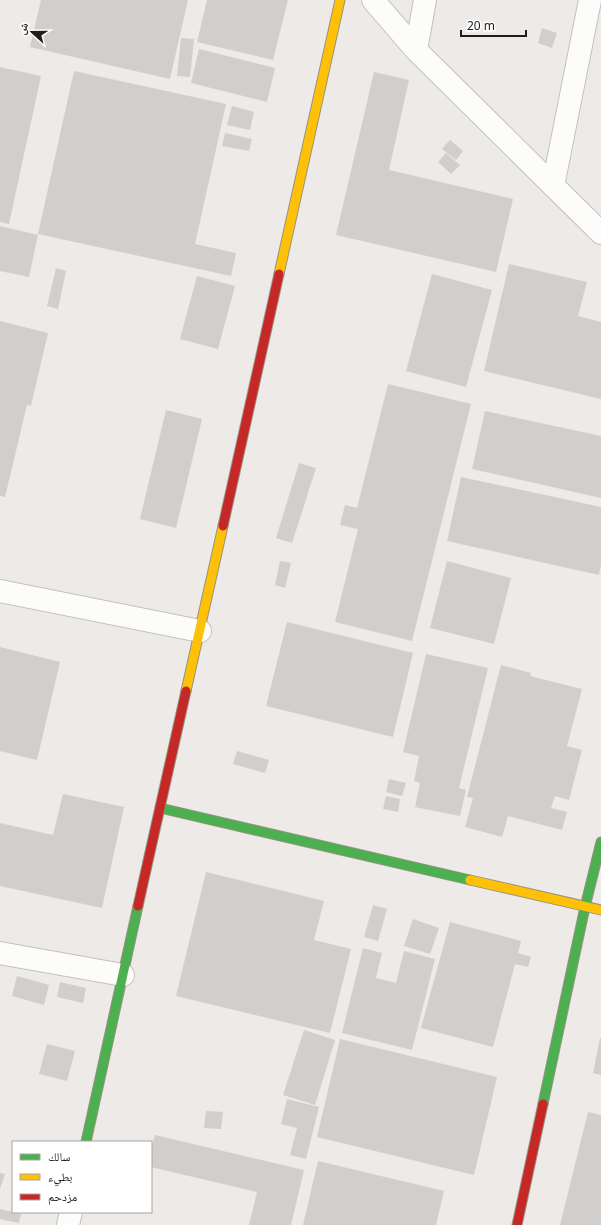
<svg xmlns="http://www.w3.org/2000/svg" width="601" height="1225" font-family="'Noto Sans','Noto Naskh Arabic',sans-serif">
<rect width="100%" height="100%" fill="#edeae7"/>
<path fill="#d1cecc" d="M 41,0 L 188,0 L 170,79 L 30,47 Z
M 207,0 L 288,0 L 273,60 L 197,42 Z
M 542,28 L 557,33 L 552,48 L 538,43 Z
M 181,38 L 194,39 L 190,77 L 177,76 Z
M 199,49 L 275,68 L 267,102 L 191,83 Z
M 0,67 L 41,76 L 9,224 L 0,222 Z
M 74,71 L 226,104 L 195,244 L 236,253 L 231,276 L 38,234 Z
M 374,72 L 409,80 L 389,170 L 513,199 L 496,272 L 336,235 Z
M 232,106 L 254,112 L 250,130 L 227,125 Z
M 225,133 L 252,139 L 249,151 L 222,146 Z
M 450,140 L 463,151 L 456,160 L 442,149 Z
M 446,153 L 460,165 L 451,174 L 438,162 Z
M 0,226 L 38,235 L 29,277 L 0,271 Z
M 509,264 L 587,282 L 578,316 L 601,322 L 601,399 L 484,371 Z
M 56,268 L 66,271 L 58,309 L 47,306 Z
M 432,274 L 492,290 L 466,387 L 406,371 Z
M 197,276 L 235,286 L 218,349 L 180,339 Z
M 0,321 L 48,333 L 31,406 L 27,405 L 5,497 L 0,496 Z
M 388,384 L 471,404 L 412,641 L 335,622 L 358,529 L 340,525 L 345,505 L 357,508 Z
M 166,410 L 202,419 L 176,528 L 140,519 Z
M 485,411 L 601,436 L 601,498 L 472,469 Z
M 299,463 L 316,468 L 292,543 L 276,538 Z
M 461,477 L 601,507 L 601,565 L 599,575 L 447,541 Z
M 280,561 L 291,563 L 285,588 L 275,585 Z
M 447,561 L 511,578 L 494,644 L 430,628 Z
M 287,622 L 413,653 L 393,737 L 266,706 Z
M 0,647 L 60,662 L 37,760 L 0,751 Z
M 426,654 L 488,668 L 459,788 L 466,790 L 460,816 L 415,807 L 420,783 L 414,781 L 419,756 L 403,752 Z
M 501,665 L 531,673 L 530,676 L 582,689 L 567,746 L 582,750 L 569,800 L 555,796 L 551,808 L 567,812 L 562,830 L 508,816 L 502,837 L 465,827 L 473,798 L 467,797 Z
M 237,751 L 269,760 L 265,773 L 233,764 Z
M 389,779 L 406,783 L 402,796 L 386,792 Z
M 63,794 L 124,807 L 102,908 L 0,886 L 0,823 L 53,835 Z
M 386,796 L 400,799 L 398,812 L 383,809 Z
M 206,872 L 324,901 L 314,940 L 351,949 L 330,1033 L 176,996 Z
M 373,905 L 387,909 L 378,941 L 364,937 Z
M 413,919 L 439,928 L 430,954 L 404,946 Z
M 450,922 L 521,941 L 518,953 L 531,957 L 528,967 L 515,964 L 493,1047 L 421,1028 Z
M 363,948 L 382,953 L 376,978 L 396,983 L 404,951 L 435,959 L 412,1050 L 342,1033 Z
M 17,976 L 49,985 L 44,1005 L 12,996 Z
M 60,982 L 86,988 L 83,1003 L 57,997 Z
M 304,1030 L 335,1040 L 315,1105 L 283,1095 Z
M 600,1038 L 601,1038 L 601,1075 L 593,1073 Z
M 340,1039 L 497,1077 L 474,1175 L 317,1137 Z
M 47,1044 L 75,1051 L 67,1081 L 39,1074 Z
M 287,1099 L 319,1107 L 306,1159 L 290,1155 L 297,1128 L 281,1124 Z
M 206,1111 L 223,1112 L 221,1129 L 204,1128 Z
M 588,1112 L 601,1115 L 601,1225 L 560,1225 Z
M 155,1135 L 304,1170 L 291,1225 L 249,1225 L 257,1192 L 151,1167 L 151,1151 Z
M 318,1161 L 444,1191 L 436,1225 L 303,1225 Z
M 0,1173 L 5,1174 L 0,1189 Z
M 0,1209 L 21,1214 L 19,1223 L 0,1219 Z"/>
<g fill="none" stroke-linecap="round" stroke-linejoin="round">
<defs>
<path id="street" d="M 373,0 L 416,50 L 601,233
M 416,50 L 425,0
M 553,186 L 590,0
M 0,591 L 200,631
M 0,953 L 123,975
M 68,1225 L 71,1212"/>
<path id="fast" d="M 160,808 L 470,880
M 543,1104 L 585,907 L 601,842
M 86,1142 L 138,906"/>
<path id="slow" d="M 279,274 L 340,0
M 186,691 L 223,526
M 470,880 L 601,910"/>
<path id="jam" d="M 223,526 L 279,274
M 138,906 L 186,691
M 517,1225 L 543,1104"/>
</defs>
<use href="#street" stroke="#c2c1bf" stroke-width="24"/>
<use href="#fast" stroke="#969480" stroke-width="11"/>
<use href="#slow" stroke="#969480" stroke-width="11"/>
<use href="#jam" stroke="#969480" stroke-width="11"/>
<use href="#street" stroke="#fcfcfb" stroke-width="22"/>
<use href="#fast" stroke="#4caf50" stroke-width="9"/>
<use href="#slow" stroke="#ffc107" stroke-width="9"/>
<use href="#jam" stroke="#c62828" stroke-width="9"/>
</g>
<rect x="12" y="1141" width="140" height="72" fill="#ffffff" stroke="#a5a5a5"/>
<rect x="20" y="1154" width="20" height="6" fill="#4caf50" stroke="#a5a5a5"/>
<text x="48" y="1161" font-size="12" fill="#1e1e1e">سالك</text>
<rect x="20" y="1174" width="20" height="6" fill="#ffc107" stroke="#a5a5a5"/>
<text x="48" y="1181" font-size="12" fill="#1e1e1e">بطيء</text>
<rect x="20" y="1194" width="20" height="6" fill="#c62828" stroke="#a5a5a5"/>
<text x="48" y="1201" font-size="12" fill="#1e1e1e">مزدحم</text>
<g transform="translate(32 32) rotate(291)" stroke="#ffffff" stroke-width="3" paint-order="stroke">
<path d="M0-3L7 15L0 10L-7 15Z" fill="#1e1e1e"/>
<text y="-6" font-size="11" font-weight="bold" text-anchor="middle" fill="#1e1e1e">ش</text>
</g>
<path d="M461 30v6h65v-6" fill="none" stroke="#1e1e1e" stroke-width="2"/>
<text x="467" y="30" font-size="12" fill="#1e1e1e" stroke="#ffffff" stroke-width="3" paint-order="stroke">20 m</text>
</svg>
